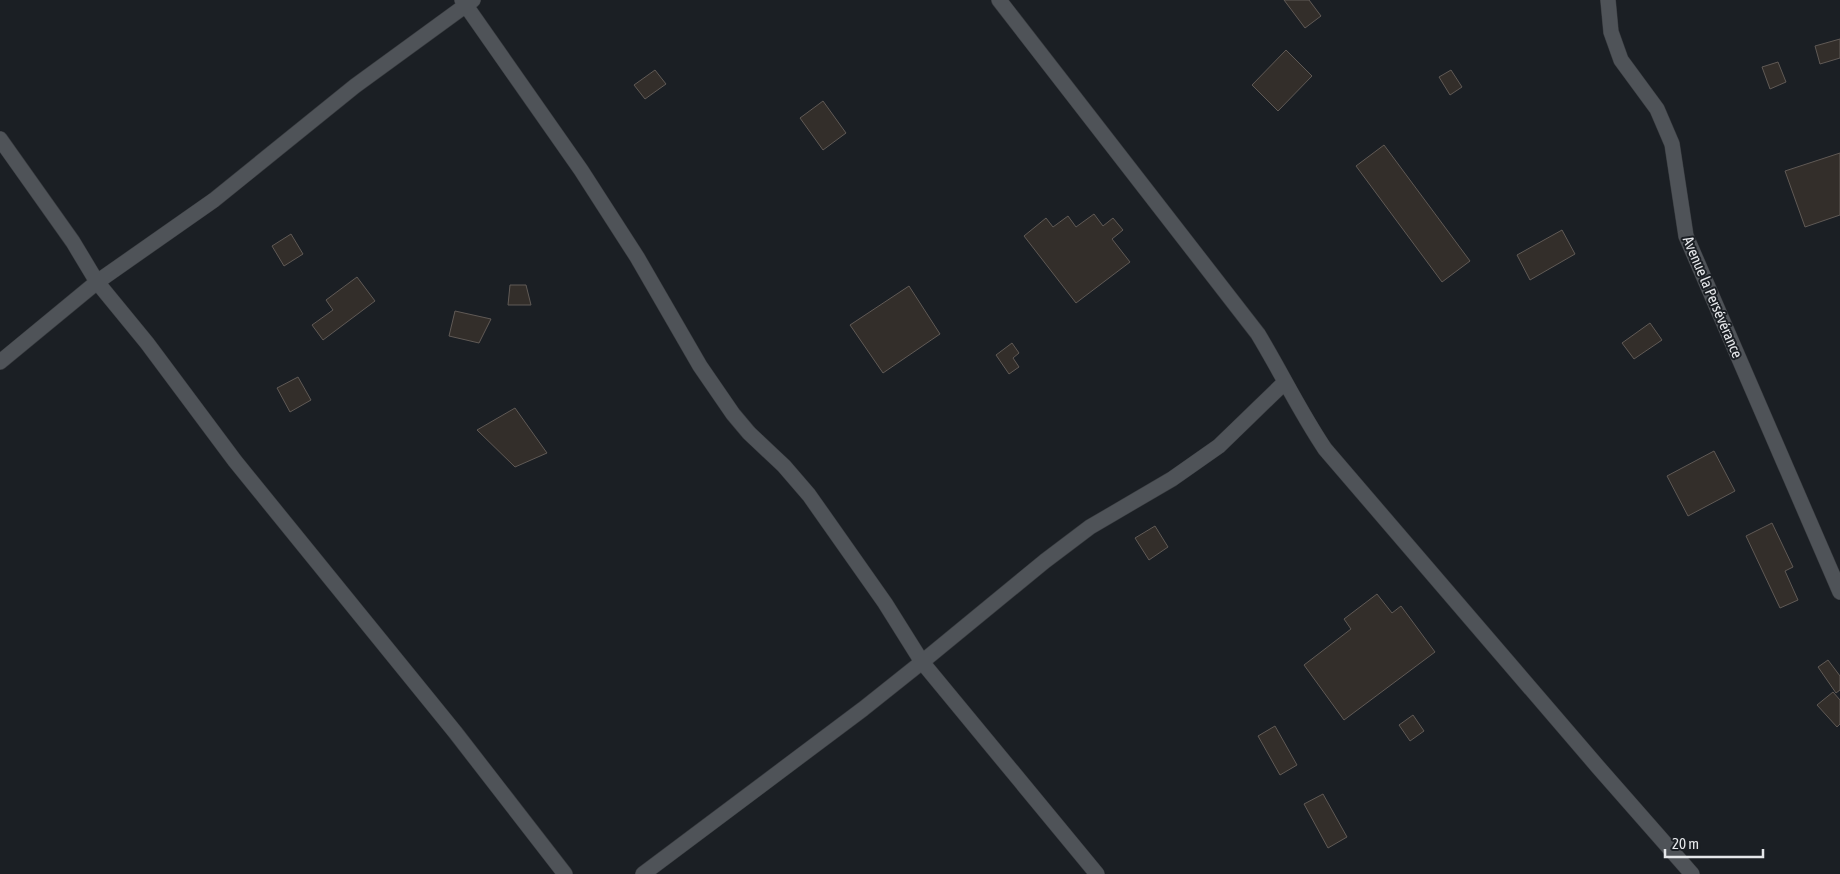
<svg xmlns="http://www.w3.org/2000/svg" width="1840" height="874" font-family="'Asap Condensed',sans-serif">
<rect width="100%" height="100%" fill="#1b1f24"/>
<path fill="#332e2a" stroke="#605a56" d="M 1284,0 L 1309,0 L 1321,16 L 1305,28 Z
M 1840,39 L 1840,58 L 1820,64 L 1815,46 Z
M 1286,50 L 1312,76 L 1278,111 L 1252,85 Z
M 1778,62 L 1786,82 L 1770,89 L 1762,67 Z
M 655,70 L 666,84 L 645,99 L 634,85 Z
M 1451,70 L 1462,87 L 1450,95 L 1439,77 Z
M 823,101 L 846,133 L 823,150 L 800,118 Z
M 1384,145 L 1470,261 L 1442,282 L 1356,166 Z
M 1840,153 L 1840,215 L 1805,227 L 1785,171 Z
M 1094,214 L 1103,226 L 1113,218 L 1123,230 L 1112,239 L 1130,262 L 1076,303 L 1024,236 L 1046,218 L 1053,227 L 1068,216 L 1076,227 Z
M 1562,230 L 1575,254 L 1530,280 L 1517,255 Z
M 291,234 L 303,254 L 284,266 L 272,246 Z
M 357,277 L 375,301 L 323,340 L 312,325 L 333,310 L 326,300 Z
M 510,285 L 526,285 L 531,305 L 508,305 Z
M 909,286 L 940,334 L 883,373 L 850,325 Z
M 455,311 L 491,319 L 479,343 L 449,336 Z
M 1650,323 L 1662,340 L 1634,359 L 1622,343 Z
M 1012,343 L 1019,353 L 1013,358 L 1019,367 L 1009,374 L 996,355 Z
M 298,377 L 311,400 L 290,412 L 277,388 Z
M 515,408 L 547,453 L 515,467 L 477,430 Z
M 1714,451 L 1735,491 L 1688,516 L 1667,476 Z
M 1772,523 L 1793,567 L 1785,571 L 1798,600 L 1780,608 L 1746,536 Z
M 1155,526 L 1168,547 L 1149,560 L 1135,538 Z
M 1377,594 L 1392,613 L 1401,606 L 1435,652 L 1344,720 L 1304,665 L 1351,629 L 1344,619 Z
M 1828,660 L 1840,676 L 1840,690 L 1836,693 L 1818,667 Z
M 1833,692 L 1840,700 L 1840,724 L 1837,727 L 1817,705 Z
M 1413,715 L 1424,731 L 1410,741 L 1399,725 Z
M 1275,726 L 1297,765 L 1280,775 L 1258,736 Z
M 1323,794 L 1347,837 L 1328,848 L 1304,804 Z"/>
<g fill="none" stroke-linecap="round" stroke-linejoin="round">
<defs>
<path id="street" d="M 462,0 L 581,170 L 637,257 L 700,366 L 733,414 L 749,433 L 784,466 L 809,495 L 885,603 L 922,662 L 1097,874
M 473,0 L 355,86 L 214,200 L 97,282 L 147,343 L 235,461 L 455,732 L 565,874
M 999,0 L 1258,334 C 1281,372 1300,412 1325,449 L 1598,767 L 1692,874
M 1608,0 L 1611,32 L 1621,60 L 1657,109 L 1672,144 L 1686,236 L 1840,592
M 0,139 L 73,242 L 97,282 L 0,362
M 643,874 L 863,709 L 922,662 L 1045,561 L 1090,527 L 1172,479 L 1219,446 L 1285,382"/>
</defs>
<use href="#street" stroke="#373a3e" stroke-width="16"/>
<use href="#street" stroke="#4f5358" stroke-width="15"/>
</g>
<g text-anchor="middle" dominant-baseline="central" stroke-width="4" stroke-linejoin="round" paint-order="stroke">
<g font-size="15" fill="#e5e7ea" stroke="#1b1f24">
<text transform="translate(1713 297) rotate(67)">Avenue la Persévérance</text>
</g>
</g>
<path d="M1665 849v8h98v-8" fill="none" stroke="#e5e7ea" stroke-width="2.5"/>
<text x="1672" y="849" font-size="15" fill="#e5e7ea" stroke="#1b1f24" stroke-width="4" paint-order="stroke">20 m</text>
</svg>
